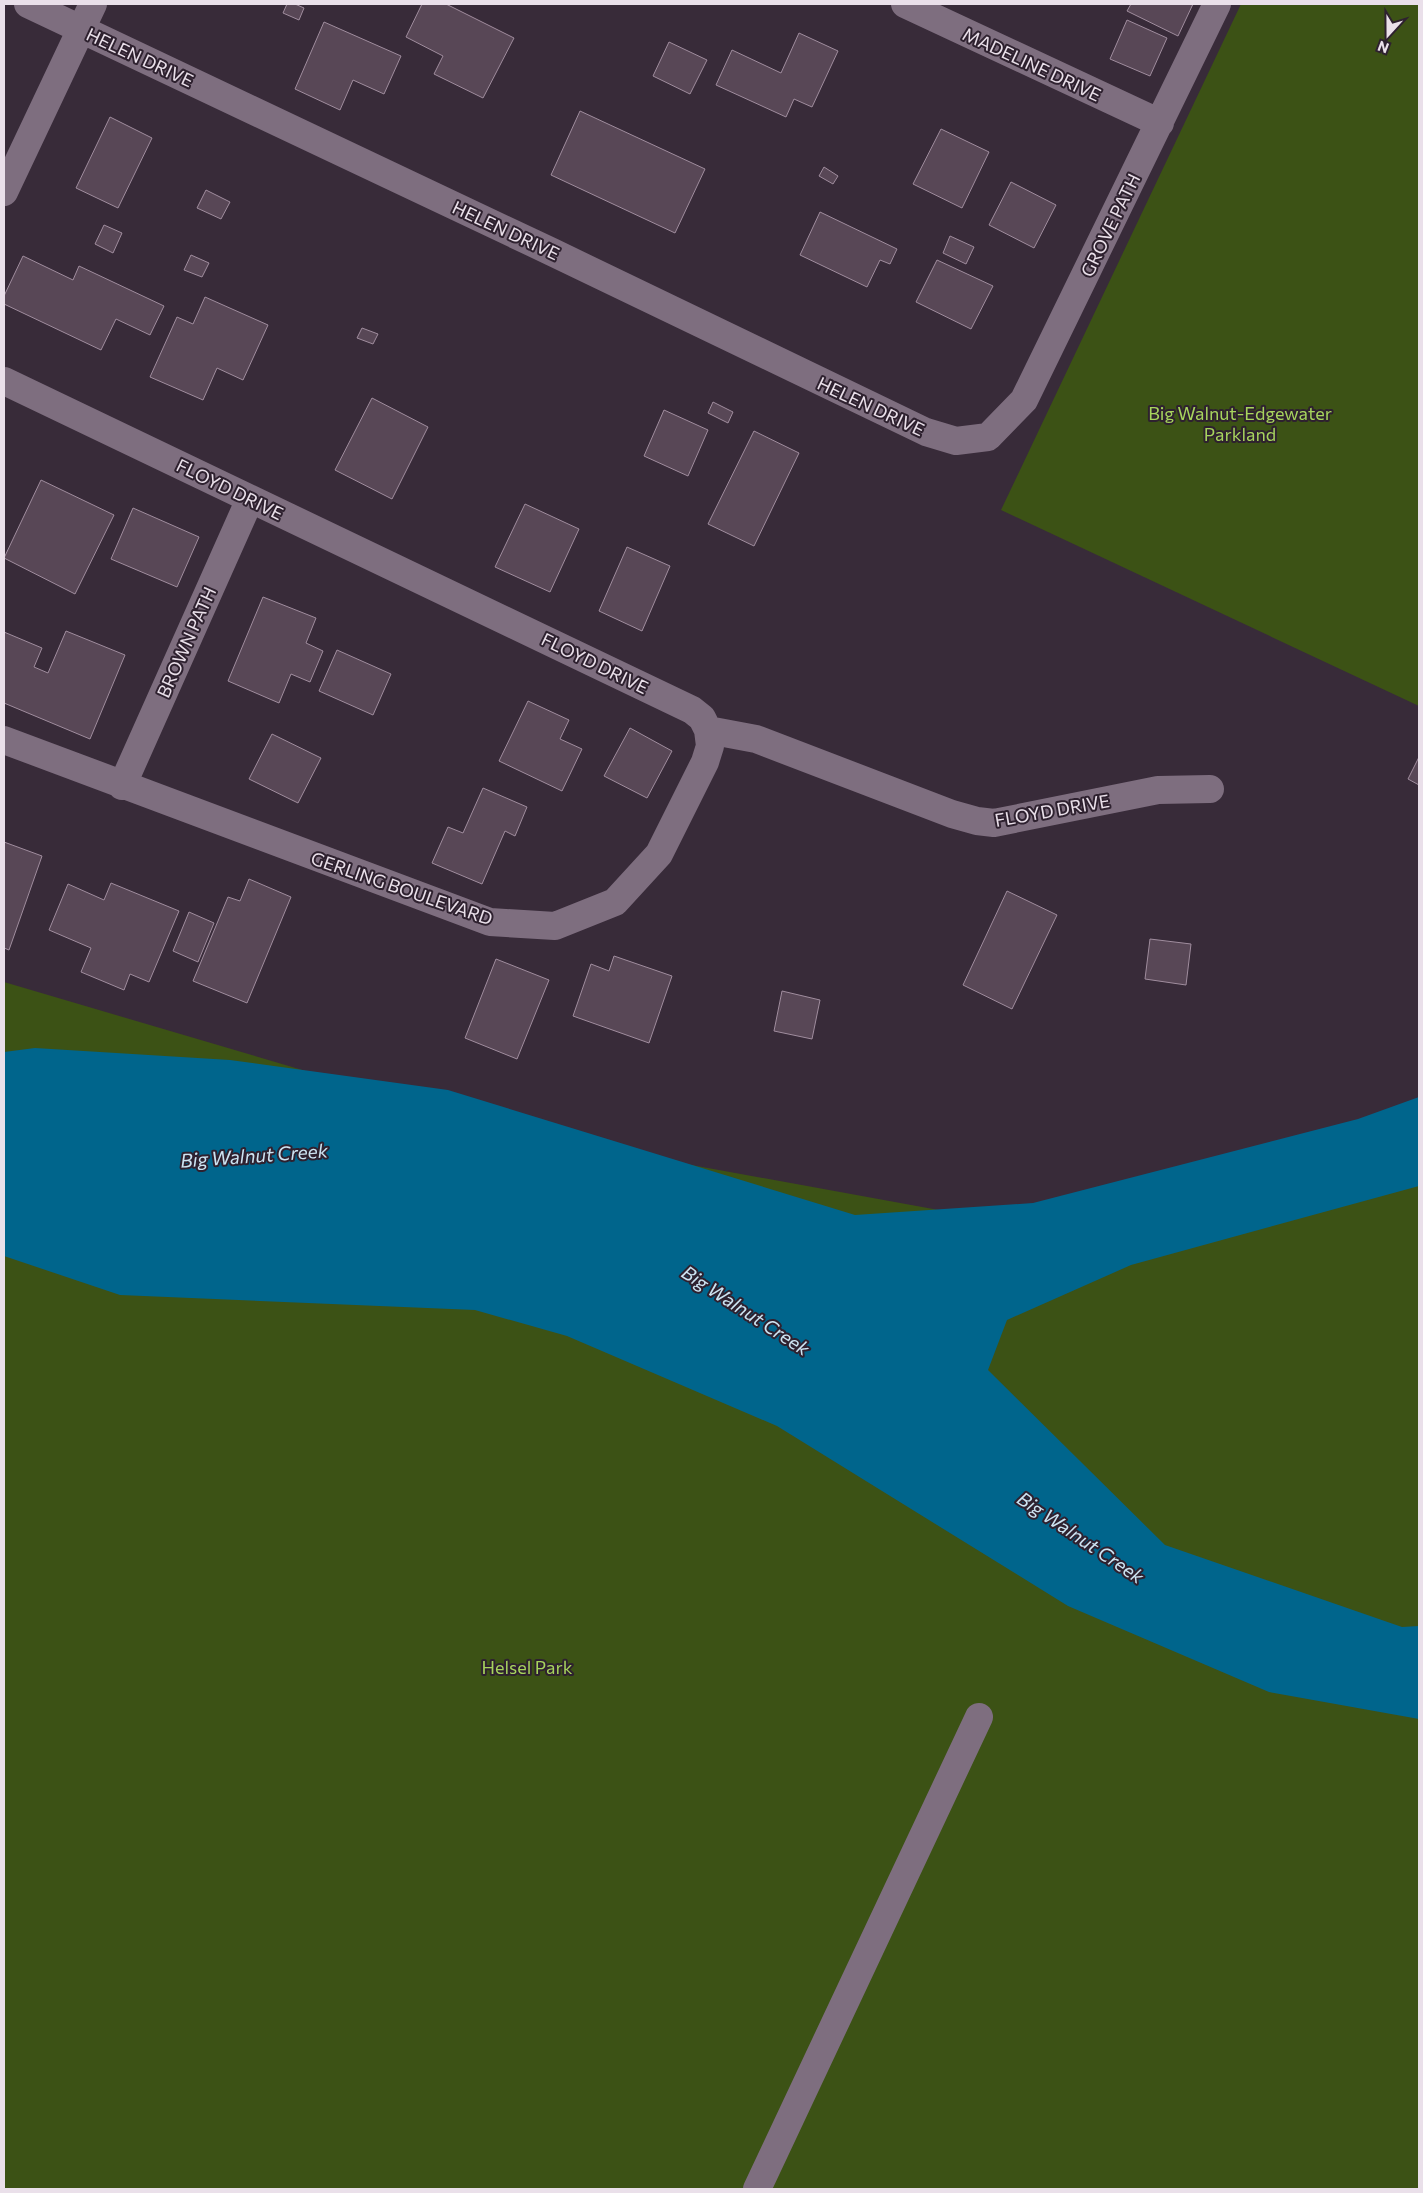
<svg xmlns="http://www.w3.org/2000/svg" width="1423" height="2193" font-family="Commissioner,sans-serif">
<rect width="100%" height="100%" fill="#382b39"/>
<path fill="#3c5215" d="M 1241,4 L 1419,4 L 1419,706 L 1001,510 Z
M 4,982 L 516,1133 L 1037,1228 L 1419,1118 L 1419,2189 L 4,2189 Z"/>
<path fill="#00658c" d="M 35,1048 L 230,1060 L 448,1090 L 855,1215 L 1033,1203 L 1358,1119 L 1419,1097 L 1419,1186 L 1131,1265 L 1007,1320 L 988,1370 L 1165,1545 L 1402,1627 L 1419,1626 L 1419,1719 L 1269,1692 L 1068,1606 L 777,1426 L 567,1336 L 475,1310 L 120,1295 L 4,1256 L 4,1052 Z"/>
<path fill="#584756" stroke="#a08d9e" d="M 287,4 L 295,4 L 304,8 L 299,20 L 283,13 Z
M 422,4 L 446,4 L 514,38 L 483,98 L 434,74 L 443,56 L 406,37 Z
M 1131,4 L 1193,4 L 1178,36 L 1127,11 Z
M 1127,20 L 1167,38 L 1150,76 L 1110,59 Z
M 324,22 L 401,56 L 384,94 L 353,80 L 340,110 L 295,89 Z
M 799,33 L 838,51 L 812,107 L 794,99 L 786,117 L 716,85 L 732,50 L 781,73 Z
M 669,42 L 707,60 L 690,94 L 653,76 Z
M 580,111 L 705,169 L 675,233 L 551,175 Z
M 110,117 L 152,138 L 118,208 L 76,188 Z
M 941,129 L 989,152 L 962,208 L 913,184 Z
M 824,167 L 838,176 L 833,184 L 819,176 Z
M 1011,182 L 1056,205 L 1034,248 L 989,225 Z
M 206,190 L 230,202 L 221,219 L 197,208 Z
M 820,212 L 897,249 L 890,264 L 880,260 L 867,287 L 800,255 Z
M 104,225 L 122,233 L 113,253 L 95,244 Z
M 950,236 L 974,247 L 966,264 L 943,253 Z
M 191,255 L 209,263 L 202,277 L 184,270 Z
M 23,256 L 73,280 L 79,266 L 164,306 L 150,335 L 116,319 L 101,350 L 4,304 L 4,296 Z
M 937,260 L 993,286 L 971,329 L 916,302 Z
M 205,297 L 268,325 L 243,380 L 217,368 L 203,400 L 150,377 L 177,317 L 193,324 Z
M 362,328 L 378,334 L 373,344 L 357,338 Z
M 372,398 L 428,427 L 392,499 L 335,470 Z
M 713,402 L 733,412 L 728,423 L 708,413 Z
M 664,410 L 708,430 L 688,476 L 644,456 Z
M 754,431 L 799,453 L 754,546 L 708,524 Z
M 41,480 L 114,515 L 75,594 L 4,558 Z
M 525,504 L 579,529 L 550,592 L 495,567 Z
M 133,508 L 199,537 L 177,587 L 111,559 Z
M 627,547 L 670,566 L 642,631 L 599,611 Z
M 263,597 L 316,618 L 306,643 L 323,651 L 310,682 L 291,674 L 279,703 L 228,681 Z
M 66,631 L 125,655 L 90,739 L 4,703 L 4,632 L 42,648 L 34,667 L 48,673 Z
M 337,650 L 391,674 L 373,715 L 319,691 Z
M 528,701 L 569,720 L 560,739 L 582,749 L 562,791 L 499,761 Z
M 630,728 L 672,751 L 647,798 L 604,776 Z
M 272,734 L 321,758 L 298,803 L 249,779 Z
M 1419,757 L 1419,785 L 1408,779 Z
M 483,788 L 527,807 L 515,836 L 505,831 L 482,884 L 432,863 L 448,827 L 463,833 Z
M 4,842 L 42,856 L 9,950 L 4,948 Z
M 249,879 L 291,897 L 247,1003 L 193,981 L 228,897 L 240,901 Z
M 111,883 L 179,911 L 149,982 L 130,974 L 124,990 L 81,972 L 91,948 L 49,930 L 68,884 L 104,900 Z
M 1007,891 L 1057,915 L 1012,1009 L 963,985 Z
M 189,912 L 214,923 L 198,962 L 173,951 Z
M 1150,939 L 1191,944 L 1186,985 L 1145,979 Z
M 614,956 L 672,976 L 649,1043 L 573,1016 L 591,964 L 609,971 Z
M 496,959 L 549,980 L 517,1059 L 465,1038 Z
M 782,991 L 820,1000 L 812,1039 L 774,1031 Z"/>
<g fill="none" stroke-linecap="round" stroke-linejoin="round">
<path stroke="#7e6e7f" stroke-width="28" d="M 28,4 L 552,252 L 926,432 L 956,441 L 988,437 L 1024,400 L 1217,4
M 905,4 L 1160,123
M 4,192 L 93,4
M 4,381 L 692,710 L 702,718 L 708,730 L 756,739 L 952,814 L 977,821 L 994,823 L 1158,790 L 1210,789
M 4,740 L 490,922 L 555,926 L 615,902 L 659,854 L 705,762 L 710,746 L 708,730
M 122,786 L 250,499
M 757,2189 L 979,1717"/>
</g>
<g text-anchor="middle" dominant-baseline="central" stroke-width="4" stroke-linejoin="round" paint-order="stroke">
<g font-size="18" fill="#eae0ea" stroke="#2e212f">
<text transform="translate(140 57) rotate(25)">HELEN DRIVE</text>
<text transform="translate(1032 64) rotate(25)">MADELINE DRIVE</text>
<text transform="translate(1110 225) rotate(-64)">GROVE PATH</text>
<text transform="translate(506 230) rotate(25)">HELEN DRIVE</text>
<text transform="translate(871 406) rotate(25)">HELEN DRIVE</text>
<text transform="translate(230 489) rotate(26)">FLOYD DRIVE</text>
<text transform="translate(186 642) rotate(-66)">BROWN PATH</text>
<text transform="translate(595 663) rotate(26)">FLOYD DRIVE</text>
<text transform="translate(1052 810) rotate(-10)">FLOYD DRIVE</text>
<text transform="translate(402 888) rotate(19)">GERLING BOULEVARD</text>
</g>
<g font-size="18" fill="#a7d45d" stroke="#2e212f">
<text x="1240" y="413">Big Walnut-Edgewater<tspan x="1240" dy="21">Parkland</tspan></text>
<text x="527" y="1667">Helsel Park</text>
</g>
<g font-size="19" font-style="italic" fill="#cde4f2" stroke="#2e212f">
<text transform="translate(254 1155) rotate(-4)">Big Walnut Creek</text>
<text transform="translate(746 1310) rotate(33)">Big Walnut Creek</text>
<text transform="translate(1081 1537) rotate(34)">Big Walnut Creek</text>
</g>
</g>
<rect width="1423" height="2193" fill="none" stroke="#eae0ea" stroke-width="10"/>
<g transform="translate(1388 35) rotate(201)" stroke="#2e212f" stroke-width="4" paint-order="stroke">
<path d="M0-4L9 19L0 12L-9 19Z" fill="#eae0ea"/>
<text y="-8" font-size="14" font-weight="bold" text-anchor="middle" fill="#eae0ea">N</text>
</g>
</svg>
